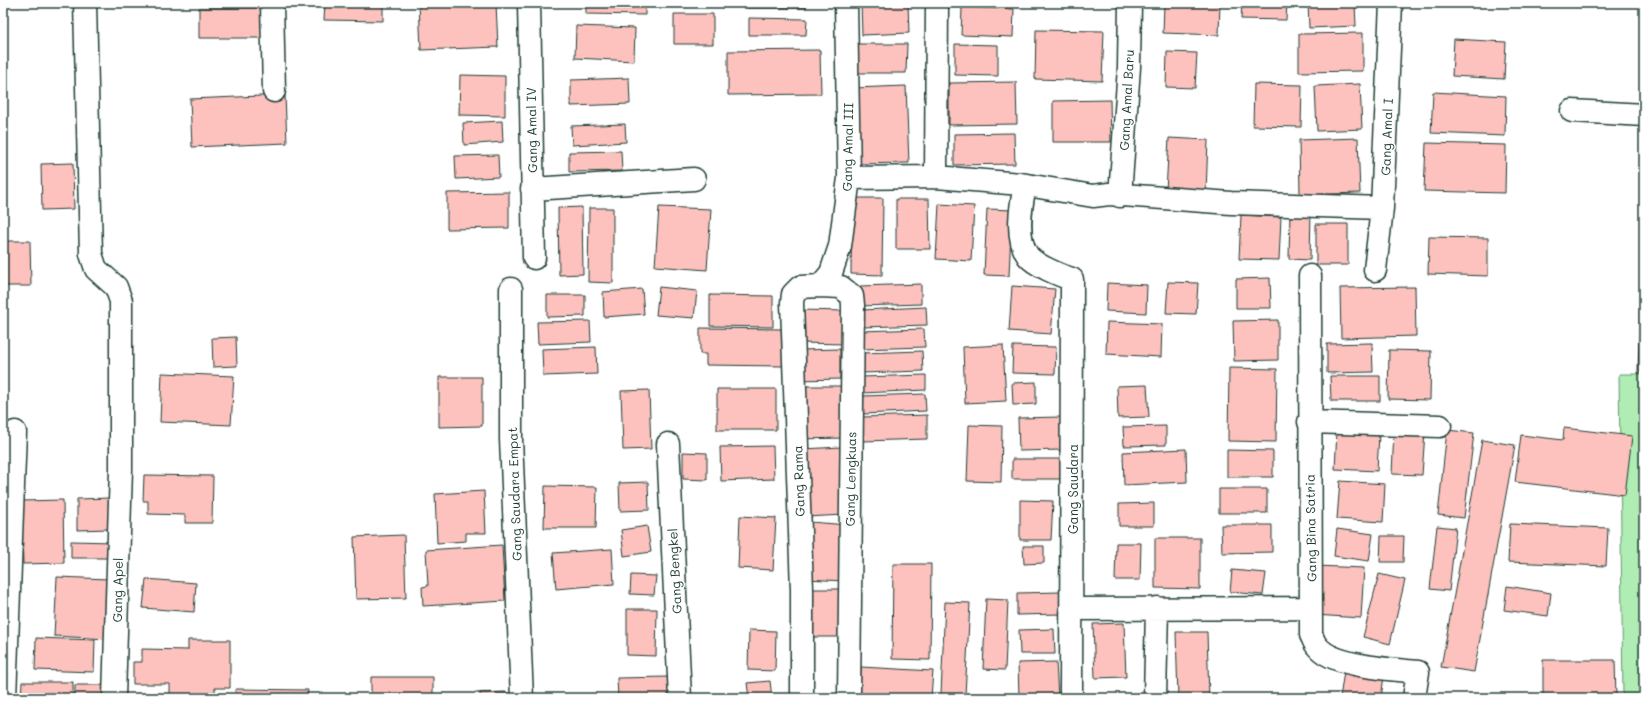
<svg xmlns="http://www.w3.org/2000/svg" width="1647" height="701" font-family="Mali,sans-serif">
<rect width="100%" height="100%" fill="#fff"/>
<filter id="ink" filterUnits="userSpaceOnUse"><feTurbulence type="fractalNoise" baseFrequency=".025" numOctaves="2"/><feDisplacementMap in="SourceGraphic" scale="8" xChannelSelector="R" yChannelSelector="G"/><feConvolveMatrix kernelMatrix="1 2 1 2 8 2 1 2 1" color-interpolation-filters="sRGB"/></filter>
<g filter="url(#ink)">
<path fill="#afedb4" stroke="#679574" d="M 1619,374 L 1644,374 L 1644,698 L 1623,698 Z"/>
<path fill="#fdc1be" stroke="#1f3d34" d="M 325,3 L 383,3 L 383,21 L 324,20 Z
M 419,3 L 496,3 L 498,47 L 421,50 Z
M 586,3 L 645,3 L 645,15 L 586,14 Z
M 747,3 L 806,3 L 806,8 L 747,8 Z
M 861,3 L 908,3 L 909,33 L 862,35 Z
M 1164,3 L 1220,3 L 1219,35 L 1163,33 Z
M 1242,3 L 1287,3 L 1286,20 L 1241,19 Z
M 1308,3 L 1355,3 L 1356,26 L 1309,28 Z
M 962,7 L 1014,9 L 1013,37 L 961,35 Z
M 199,8 L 262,8 L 262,38 L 199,38 Z
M 674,14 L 713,14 L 713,44 L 674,44 Z
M 749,18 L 807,19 L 806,35 L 749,35 Z
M 576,26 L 635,28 L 634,61 L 575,58 Z
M 1036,30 L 1104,31 L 1102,81 L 1035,79 Z
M 1363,33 L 1363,71 L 1299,72 L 1299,34 Z
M 1454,39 L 1506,42 L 1504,79 L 1452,76 Z
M 856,44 L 907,44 L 906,73 L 856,73 Z
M 955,44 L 998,45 L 998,76 L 955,75 Z
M 820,50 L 821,94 L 728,95 L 728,51 Z
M 1167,52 L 1197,53 L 1195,88 L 1166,87 Z
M 460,75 L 505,76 L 505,116 L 459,115 Z
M 629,78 L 630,104 L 571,106 L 571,80 Z
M 1016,82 L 1017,124 L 949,125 L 949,83 Z
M 1254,84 L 1302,85 L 1301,127 L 1253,126 Z
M 1360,84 L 1362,129 L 1317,131 L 1315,86 Z
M 906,86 L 909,163 L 856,164 L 853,88 Z
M 1433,92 L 1506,96 L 1505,136 L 1431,133 Z
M 285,95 L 287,143 L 192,147 L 190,99 Z
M 1110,100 L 1111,142 L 1053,142 L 1053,101 Z
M 502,121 L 503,142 L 464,145 L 463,123 Z
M 625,124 L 626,142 L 572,145 L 571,126 Z
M 1014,133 L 1015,164 L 954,165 L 954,134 Z
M 1169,138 L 1208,140 L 1206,193 L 1166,191 Z
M 1358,138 L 1360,193 L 1300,195 L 1299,140 Z
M 1426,143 L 1506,145 L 1505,193 L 1424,191 Z
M 621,151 L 622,171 L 569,172 L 569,152 Z
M 498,155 L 499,177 L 456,179 L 455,156 Z
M 73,163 L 74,209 L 42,210 L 41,164 Z
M 509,192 L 509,228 L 447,229 L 447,193 Z
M 852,198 L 883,198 L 882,275 L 851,274 Z
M 896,199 L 929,199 L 930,249 L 896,249 Z
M 939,204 L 974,206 L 971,261 L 936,259 Z
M 582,207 L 583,274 L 559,275 L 558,208 Z
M 659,207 L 711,209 L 707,270 L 655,266 Z
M 589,208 L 613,208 L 613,283 L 588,282 Z
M 987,209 L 1012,210 L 1009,276 L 984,275 Z
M 1290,210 L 1311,210 L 1310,260 L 1289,259 Z
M 1241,215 L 1281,217 L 1279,260 L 1239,259 Z
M 1316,224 L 1348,224 L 1348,265 L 1316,265 Z
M 1429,237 L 1488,238 L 1488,276 L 1428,274 Z
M 3,241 L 30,241 L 31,286 L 3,286 Z
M 1641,269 L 1644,269 L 1644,373 L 1638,373 Z
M 1270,278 L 1271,308 L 1236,308 L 1236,279 Z
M 1168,282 L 1198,283 L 1196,314 L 1166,313 Z
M 1107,283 L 1147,285 L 1146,313 L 1106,311 Z
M 921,284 L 921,304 L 860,306 L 860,286 Z
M 1012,286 L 1055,289 L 1051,334 L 1009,331 Z
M 659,287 L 697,291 L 694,318 L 656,315 Z
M 1415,287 L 1416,336 L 1341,338 L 1340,288 Z
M 642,289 L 644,314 L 604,317 L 603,292 Z
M 547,295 L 585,295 L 585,316 L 547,317 Z
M 710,295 L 773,296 L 773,327 L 710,326 Z
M 926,307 L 927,325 L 862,327 L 861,310 Z
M 800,310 L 846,311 L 845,344 L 800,343 Z
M 1278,320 L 1278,360 L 1234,361 L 1233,321 Z
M 590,321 L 591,342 L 538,344 L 537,322 Z
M 1107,322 L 1162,324 L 1161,357 L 1106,354 Z
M 700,328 L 783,329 L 783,366 L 706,365 L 706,354 L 700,354 Z
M 924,329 L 925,347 L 860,349 L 860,331 Z
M 236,337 L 237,366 L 213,367 L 212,338 Z
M 1372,343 L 1373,372 L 1327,373 L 1327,344 Z
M 1003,345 L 1006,401 L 965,403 L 963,347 Z
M 1013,346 L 1056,347 L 1055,374 L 1012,373 Z
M 596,347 L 597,374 L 543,376 L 542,349 Z
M 840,349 L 840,379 L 799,380 L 799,350 Z
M 1389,350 L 1431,351 L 1430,400 L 1388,399 Z
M 922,351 L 923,371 L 862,373 L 862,353 Z
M 1229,368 L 1277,369 L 1276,442 L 1228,441 Z
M 162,373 L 234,376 L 231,425 L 160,422 Z
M 926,375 L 926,390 L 862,393 L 861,377 Z
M 1330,376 L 1380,376 L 1380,401 L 1331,401 Z
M 439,377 L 482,377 L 482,426 L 439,427 Z
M 1036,382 L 1036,404 L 1013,405 L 1012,383 Z
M 1147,385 L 1149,417 L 1118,418 L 1117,386 Z
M 798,386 L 844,386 L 845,438 L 798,439 Z
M 717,389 L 776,389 L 776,430 L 717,430 Z
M 649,390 L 651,449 L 623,450 L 621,391 Z
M 925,394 L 926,411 L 863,414 L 862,396 Z
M 927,415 L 927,439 L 863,441 L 862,417 Z
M 1061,417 L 1062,450 L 1019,451 L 1018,418 Z
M 969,425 L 1002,426 L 1001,482 L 967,481 Z
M 1166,426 L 1166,445 L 1124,446 L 1123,427 Z
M 1564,428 L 1632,436 L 1625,495 L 1515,482 L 1521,435 L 1563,440 Z
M 1394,430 L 1425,432 L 1422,475 L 1392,474 Z
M 1447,430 L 1474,433 L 1464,518 L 1438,515 Z
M 1337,431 L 1379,434 L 1377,471 L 1335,469 Z
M 1482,440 L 1515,445 L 1474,672 L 1441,667 Z
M 773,446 L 774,479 L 721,481 L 720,447 Z
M 841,447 L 844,515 L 806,517 L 803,449 Z
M 1186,449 L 1187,482 L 1124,485 L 1123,452 Z
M 1227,450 L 1273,451 L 1273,477 L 1227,477 Z
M 683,452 L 707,453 L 707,480 L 683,479 Z
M 1012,459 L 1067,459 L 1067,479 L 1012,479 Z
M 144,475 L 213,476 L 212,523 L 185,523 L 185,515 L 148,514 L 148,501 L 143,501 Z
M 1340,481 L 1385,484 L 1383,522 L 1337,519 Z
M 648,482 L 649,510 L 620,511 L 619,483 Z
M 545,486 L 597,487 L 596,528 L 544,528 Z
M 1219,489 L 1267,489 L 1267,513 L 1219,513 Z
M 484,491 L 486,533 L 466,533 L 466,541 L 437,543 L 435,494 Z
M 109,498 L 109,529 L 77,530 L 77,499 Z
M 63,500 L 64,563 L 23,564 L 21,501 Z
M 1020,500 L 1053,501 L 1051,540 L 1020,540 Z
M 1154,503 L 1154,526 L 1119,526 L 1119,504 Z
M 740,516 L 776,518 L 773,570 L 738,568 Z
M 810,522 L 848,525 L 844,581 L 806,579 Z
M 1510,524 L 1608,528 L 1606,566 L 1508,562 Z
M 1221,525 L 1272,525 L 1272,552 L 1222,553 Z
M 647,526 L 651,552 L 624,556 L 621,530 Z
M 1437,526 L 1456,528 L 1449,591 L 1430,589 Z
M 1337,529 L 1373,534 L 1369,561 L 1334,556 Z
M 404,535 L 406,598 L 356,599 L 354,537 Z
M 1381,536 L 1404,536 L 1403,562 L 1380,562 Z
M 1155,538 L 1200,538 L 1200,589 L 1155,588 Z
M 71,541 L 114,542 L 114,558 L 71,558 Z
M 1116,543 L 1141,543 L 1140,580 L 1115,580 Z
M 502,545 L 505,601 L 423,606 L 422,587 L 428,586 L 426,550 Z
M 1023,546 L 1044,546 L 1044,563 L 1024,564 Z
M 612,549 L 614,584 L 556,589 L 553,553 Z
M 893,564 L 931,564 L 930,660 L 892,659 Z
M 1316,566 L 1364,568 L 1361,618 L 1314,615 Z
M 1232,570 L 1266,573 L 1263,595 L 1230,592 Z
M 1379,574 L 1405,580 L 1390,644 L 1363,637 Z
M 631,575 L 656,576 L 654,595 L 630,594 Z
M 57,577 L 109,579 L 107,639 L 54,636 Z
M 146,579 L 196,583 L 194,612 L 143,608 Z
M 1507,586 L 1551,593 L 1548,616 L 1504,610 Z
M 811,589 L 842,589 L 842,637 L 811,637 Z
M 1061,592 L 1062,614 L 1017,615 L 1017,593 Z
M 986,599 L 1008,600 L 1005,670 L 983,669 Z
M 945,602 L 970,603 L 965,695 L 941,694 Z
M 627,609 L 657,609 L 656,656 L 627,655 Z
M 1124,623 L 1126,677 L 1095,678 L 1093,624 Z
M 1054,629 L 1055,654 L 1020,654 L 1019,630 Z
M 749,630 L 776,631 L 775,671 L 748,670 Z
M 1176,632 L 1207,632 L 1209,698 L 1178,698 Z
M 36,638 L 95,640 L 94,672 L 35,670 Z
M 188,640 L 230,640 L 230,688 L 215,688 L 215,697 L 170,697 L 170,684 L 133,684 L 133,662 L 142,662 L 142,649 L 188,650 Z
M 1543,660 L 1615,660 L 1616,698 L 1543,698 Z
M 1056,662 L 1058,698 L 1019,698 L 1018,663 Z
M 861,667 L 933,671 L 931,698 L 860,698 Z
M 1344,671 L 1384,676 L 1381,698 L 1340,698 Z
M 371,677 L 433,677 L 433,698 L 371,698 Z
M 668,677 L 669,698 L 618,698 L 617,678 Z
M 770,681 L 772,698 L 749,698 L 747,683 Z
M 22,682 L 73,682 L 73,698 L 21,698 Z
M 75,685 L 112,685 L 112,698 L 75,698 Z
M 236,689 L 308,690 L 307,698 L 234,698 Z
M 507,692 L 507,698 L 480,698 L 480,693 Z"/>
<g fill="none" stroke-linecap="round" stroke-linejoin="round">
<defs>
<path id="minor" d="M 85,3 L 91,254 L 96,269 L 116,287 L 121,301 L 121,469 L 114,698
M 272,3 L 274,91
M 529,3 L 534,258
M 1572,111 L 1644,115
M 936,177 L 1021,184 L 1093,196 L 1109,194 L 1231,203 L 1382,208
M 849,178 L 936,177 L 937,3
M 1025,185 C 1021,205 1015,238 1028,256 C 1035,265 1061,276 1072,279 L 1071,698
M 532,189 L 694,179
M 1120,196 L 1129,67 L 1130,3
M 1375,270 L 1382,208 L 1391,3
M 1310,276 L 1311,635 C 1313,638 1314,643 1317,646 C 1333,667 1392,669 1418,672 L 1414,698
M 820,286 L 831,273 L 840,246 L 849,178 L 846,3
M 511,289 L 511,439 L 522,698
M 1309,422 L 1440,426
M 668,444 L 680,698
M 1071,609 L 1311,608
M 5,698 L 15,432
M 802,698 L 802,590 L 792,303 L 793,294 L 800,287 L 820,286 L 841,287 L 852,296 L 853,305 L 849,698
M 1155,698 L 1157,608"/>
</defs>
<use href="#minor" stroke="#1f3d34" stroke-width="25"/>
<use href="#minor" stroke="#fff" stroke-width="22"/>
</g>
</g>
<g text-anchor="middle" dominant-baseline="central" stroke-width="3" stroke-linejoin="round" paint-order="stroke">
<g font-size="13" fill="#1f3d34" stroke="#fff">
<text transform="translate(1126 100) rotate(-87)">Gang Amal Baru</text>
<text transform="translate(531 130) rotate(-91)">Gang Amal IV</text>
<text transform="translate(1386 137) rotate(-88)">Gang Amal I</text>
<text transform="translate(847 147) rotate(-89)">Gang Amal III</text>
<text transform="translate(850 479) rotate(-89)">Gang Lengkuas</text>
<text transform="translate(798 481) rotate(-92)">Gang Rama</text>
<text transform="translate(1072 489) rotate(-90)">Gang Saudara</text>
<text transform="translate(514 494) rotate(-92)">Gang Saudara Empat</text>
<text transform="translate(1310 528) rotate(-91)">Gang Bina Satria</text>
<text transform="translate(674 571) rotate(-93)">Gang Bengkel</text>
<text transform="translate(117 590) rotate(-89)">Gang Apel</text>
</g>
</g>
<rect width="1647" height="701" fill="none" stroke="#fff" stroke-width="16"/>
<rect x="8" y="8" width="1631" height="685" fill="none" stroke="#1f3d34" stroke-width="1.5" filter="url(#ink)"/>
</svg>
